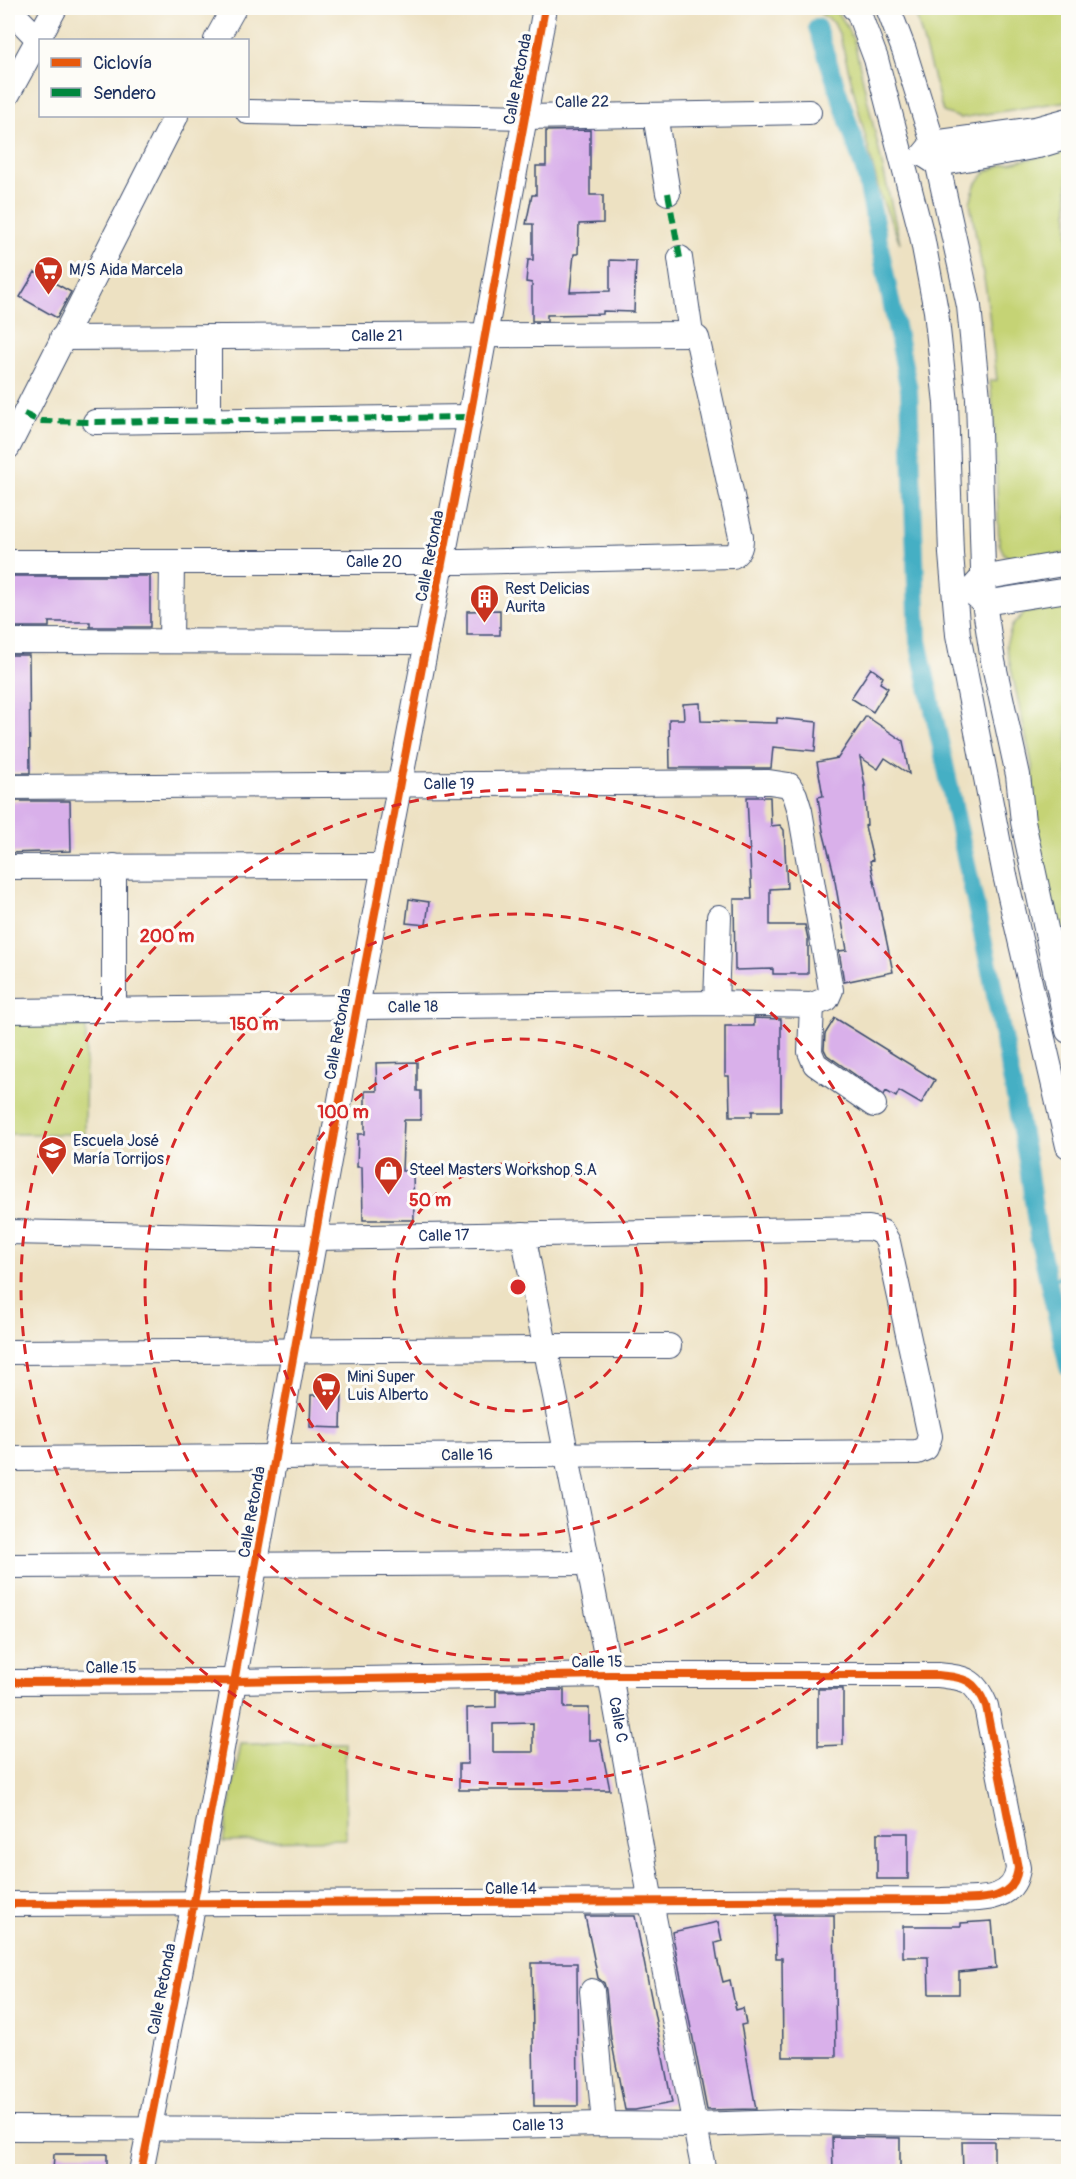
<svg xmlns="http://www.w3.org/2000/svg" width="1076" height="2179" font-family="Pangolin,sans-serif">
<rect width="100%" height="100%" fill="#fdfcf7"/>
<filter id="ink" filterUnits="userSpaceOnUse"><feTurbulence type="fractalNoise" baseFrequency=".0167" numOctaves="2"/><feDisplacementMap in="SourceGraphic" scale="12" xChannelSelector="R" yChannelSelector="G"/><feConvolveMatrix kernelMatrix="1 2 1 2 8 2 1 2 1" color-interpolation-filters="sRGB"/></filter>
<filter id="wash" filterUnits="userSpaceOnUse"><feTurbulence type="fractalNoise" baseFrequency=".008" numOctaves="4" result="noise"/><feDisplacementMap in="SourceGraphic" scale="24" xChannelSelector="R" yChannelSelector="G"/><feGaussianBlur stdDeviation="1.35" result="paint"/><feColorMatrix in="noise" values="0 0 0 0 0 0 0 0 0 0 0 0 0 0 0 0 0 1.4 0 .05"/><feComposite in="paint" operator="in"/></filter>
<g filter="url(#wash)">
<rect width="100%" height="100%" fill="#ede1c2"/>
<path fill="#c5d374" stroke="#708169" stroke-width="1.5" d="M 813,8 L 832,8 L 843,20 L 854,41 L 900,243 L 880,195 L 840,36 L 834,23 Z
M 914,8 L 1068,8 L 1068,101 L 960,118 L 943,112 Z
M 1068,151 L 1068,553 L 1016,561 L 1004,554 L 999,543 L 994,417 L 990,381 L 997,380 L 986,290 L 970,203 L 975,185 L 987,171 L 1004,164 Z
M 1068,606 L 1068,983 L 1034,824 L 1033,770 L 1006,645 L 1012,626 L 1024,613 Z
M 86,1017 L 85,1134 L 8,1134 L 8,1018 Z
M 345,1742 L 346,1839 L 223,1842 L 241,1743 Z"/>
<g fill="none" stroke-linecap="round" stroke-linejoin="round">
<path stroke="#45afc4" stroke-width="5" d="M 1048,1283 L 1068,1273"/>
<path stroke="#45afc4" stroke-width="18" d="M 817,27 L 865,173 L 909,390 L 918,641 L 991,975 L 1027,1160 L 1038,1236 L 1068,1367"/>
</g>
<g id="blocks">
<path fill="#d9b0ea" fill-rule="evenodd" d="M 590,130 L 590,195 L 603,195 L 603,223 L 579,224 L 578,254 L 574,254 L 570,292 L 610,291 L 610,260 L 636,261 L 634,312 L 603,311 L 603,314 L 547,315 L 547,321 L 532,321 L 532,283 L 526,282 L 528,260 L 533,260 L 533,224 L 526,224 L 532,195 L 536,195 L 536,166 L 546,166 L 546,131 Z
M 35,272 L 71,292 L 57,318 L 20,297 Z
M 8,576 L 150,576 L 150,627 L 90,627 L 90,622 L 49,622 L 49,627 L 8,627 Z
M 500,610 L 500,635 L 467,635 L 467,611 Z
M 8,655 L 29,655 L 30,773 L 8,773 Z
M 871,668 L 883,677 L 880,683 L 888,688 L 873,712 L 851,698 Z
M 700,703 L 701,721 L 777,723 L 777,718 L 817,722 L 815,751 L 773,747 L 771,768 L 670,768 L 669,719 L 684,719 L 683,704 Z
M 866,716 L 903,741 L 909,774 L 885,758 L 878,769 L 860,757 L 865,786 L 864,786 L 867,825 L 865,826 L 873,860 L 870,861 L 893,972 L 844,982 L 839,951 L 847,950 L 833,870 L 823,831 L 818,797 L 823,796 L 817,762 L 838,758 Z
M 747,797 L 770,797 L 771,826 L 780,825 L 784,830 L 787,888 L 770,889 L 770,925 L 805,925 L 808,939 L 808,974 L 773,974 L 773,969 L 735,970 L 734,899 L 752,899 Z
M 8,801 L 70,801 L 71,851 L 8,853 Z
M 409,899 L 429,902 L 426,925 L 406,923 Z
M 754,1018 L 781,1019 L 781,1111 L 752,1111 L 752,1116 L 730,1116 L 729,1076 L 725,1076 L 725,1026 L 754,1026 Z
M 835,1018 L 935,1080 L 921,1104 L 899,1091 L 896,1097 L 886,1091 L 884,1095 L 827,1055 L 824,1049 L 825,1034 Z
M 417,1062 L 417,1091 L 421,1091 L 421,1120 L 404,1120 L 402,1171 L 413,1171 L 414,1220 L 363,1220 L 362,1167 L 357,1167 L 358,1134 L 365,1134 L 365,1091 L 377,1091 L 376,1063 Z
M 311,1395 L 342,1395 L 341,1428 L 310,1427 Z
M 818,1689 L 843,1689 L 843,1745 L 818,1746 Z
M 564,1690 L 564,1708 L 589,1708 L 589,1740 L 600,1740 L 610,1790 L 459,1790 L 459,1764 L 468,1764 L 467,1708 L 496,1707 L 496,1691 ZM 533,1723 L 533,1752 L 493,1752 L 493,1724 Z
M 877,1833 L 908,1833 L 908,1879 L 877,1879 Z
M 775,1915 L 834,1915 L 836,2057 L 783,2057 L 782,1958 L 776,1958 Z
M 585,1916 L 635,1916 L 672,2103 L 635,2110 L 625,2110 L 611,2039 L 606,1990 L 604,1983 L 598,1978 Z
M 992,1921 L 996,1968 L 959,1972 L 959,1994 L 929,1994 L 928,1957 L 903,1957 L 903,1926 L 961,1926 L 961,1923 Z
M 718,1922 L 722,1941 L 715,1943 L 718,1962 L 723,1982 L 730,1980 L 736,2010 L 743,2008 L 746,2024 L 741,2025 L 756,2109 L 707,2110 L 672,1932 Z
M 532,1963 L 577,1963 L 578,2106 L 534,2106 Z
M 832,2137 L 900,2138 L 900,2172 L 833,2172 Z
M 962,2141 L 994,2141 L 994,2172 L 963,2172 Z
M 54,2154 L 107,2154 L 107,2172 L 53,2172 Z"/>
</g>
</g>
<g filter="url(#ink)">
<use href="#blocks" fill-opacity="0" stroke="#3a4a6d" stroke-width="1.5"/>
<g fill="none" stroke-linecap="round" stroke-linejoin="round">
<defs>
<g id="minor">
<path d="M 8,8 L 39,40"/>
<path d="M 854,8 L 858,11 L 876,59 L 922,236 L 936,311 L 946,403 L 951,554 L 958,635 L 1005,875 L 1068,1146"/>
<path d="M 888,8 L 904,50 L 933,143 L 969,306 L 978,398 L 984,603 L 993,661 L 1018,775 L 1023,822 L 1068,1031"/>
<path d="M 216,40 L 234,8"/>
<path d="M 8,94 L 55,8"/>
<path d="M 248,112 L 525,117 L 809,112"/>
<path d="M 655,115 L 668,193"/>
<path d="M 923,155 L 933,143 L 1035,129 L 1068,120"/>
<path d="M 924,155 L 938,164 L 1038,146 L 1068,137"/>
<path id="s1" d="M 62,338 L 691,334"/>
<path d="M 209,420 L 209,337"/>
<path d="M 95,422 L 470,417"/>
<path d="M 8,447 L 176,116"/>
<path id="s2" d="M 8,562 L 462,562 L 733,556 C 740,551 741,546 741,537 L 699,346 L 697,338 L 691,334 L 680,258"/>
<path d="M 972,589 L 982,578 L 1068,563"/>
<path d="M 972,592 L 984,603 L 1068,590"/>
<path d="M 8,641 L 427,642"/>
<path d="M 171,641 L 172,562"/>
<path id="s3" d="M 8,787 L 769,782 L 789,785 L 795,795 L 800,811 L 831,990 L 827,999 L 812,1005 L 716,1003 L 8,1011"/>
<path d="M 8,867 L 384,866"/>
<path d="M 716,1003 L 719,917"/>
<path d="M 812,1005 L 810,1052 L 815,1064 L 874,1105"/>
<path d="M 114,1010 L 114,866"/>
<path id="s4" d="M 8,1232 L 316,1238 L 869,1228 L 882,1232 L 888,1242 L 930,1436 L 926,1448 L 917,1452 L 8,1459"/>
<path id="s5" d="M 523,1234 L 610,1675 L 651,1902 L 704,2172"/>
<path d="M 545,1346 L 669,1346"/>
<path d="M 8,1352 L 546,1349"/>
<path d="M 8,1566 L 588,1563"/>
<path d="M 8,1682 L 234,1681 L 610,1675 L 938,1675 C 966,1678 975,1679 986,1706 L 1018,1868 C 1014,1906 971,1898 942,1900 L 8,1904"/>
<path d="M 592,1991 L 604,2124"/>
<path id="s6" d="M 8,2128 L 345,2129 L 604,2124 L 695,2125 L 787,2122 L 1068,2126"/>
<path d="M 141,2172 L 194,1902 L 357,1007 L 470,417 L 545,8"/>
</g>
</defs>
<use href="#minor" stroke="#3a4a6d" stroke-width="26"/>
<use href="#minor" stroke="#fff" stroke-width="24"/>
<path stroke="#00873e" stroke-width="6" stroke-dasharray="12 6" stroke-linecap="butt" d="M 668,193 L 680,258
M 24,414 L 39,421 L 95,422 L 470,417"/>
<defs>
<path id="cycleway" d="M 8,1682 L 234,1681 L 610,1675 L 938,1675 C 966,1678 975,1679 986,1706 L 1018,1868 C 1014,1906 971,1898 942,1900 L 8,1904
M 141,2172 L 194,1902 L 357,1007 L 470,417 L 545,8"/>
</defs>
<use href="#cycleway" stroke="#fdfcf7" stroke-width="11"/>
<use href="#cycleway" stroke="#e8590c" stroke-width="8"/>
</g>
</g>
<g fill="none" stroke="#d62828" stroke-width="3" stroke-dasharray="10 8">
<circle cx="518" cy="1287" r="124"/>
<circle cx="518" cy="1287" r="248"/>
<circle cx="518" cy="1287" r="373"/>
<circle cx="518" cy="1287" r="497"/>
</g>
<defs>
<symbol id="supermarket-pin" viewBox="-11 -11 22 30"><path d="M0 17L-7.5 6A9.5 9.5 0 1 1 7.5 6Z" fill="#c8321e" stroke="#fdfcf7"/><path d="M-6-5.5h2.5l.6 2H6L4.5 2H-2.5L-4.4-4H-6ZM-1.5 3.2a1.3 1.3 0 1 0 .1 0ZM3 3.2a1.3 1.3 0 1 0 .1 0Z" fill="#fff"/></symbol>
<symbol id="building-pin" viewBox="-11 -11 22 30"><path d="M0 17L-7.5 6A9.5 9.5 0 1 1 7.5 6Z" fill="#c8321e" stroke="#fdfcf7"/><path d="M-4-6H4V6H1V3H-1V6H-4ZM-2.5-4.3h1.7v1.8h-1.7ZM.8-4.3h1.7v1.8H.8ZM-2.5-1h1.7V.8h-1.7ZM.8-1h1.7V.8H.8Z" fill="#fff"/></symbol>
<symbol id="school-pin" viewBox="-11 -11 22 30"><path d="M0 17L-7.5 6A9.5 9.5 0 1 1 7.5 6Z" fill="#c8321e" stroke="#fdfcf7"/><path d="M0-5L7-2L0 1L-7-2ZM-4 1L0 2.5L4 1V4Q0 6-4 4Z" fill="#fff"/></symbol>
<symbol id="shop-pin" viewBox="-11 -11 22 30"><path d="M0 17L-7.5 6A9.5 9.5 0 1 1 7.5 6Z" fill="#c8321e" stroke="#fdfcf7"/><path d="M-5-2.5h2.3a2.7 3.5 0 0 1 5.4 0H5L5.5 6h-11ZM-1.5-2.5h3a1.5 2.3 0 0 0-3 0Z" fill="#fff"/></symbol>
</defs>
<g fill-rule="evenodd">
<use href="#supermarket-pin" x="32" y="254" width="33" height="45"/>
<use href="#building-pin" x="468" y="582" width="33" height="45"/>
<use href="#school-pin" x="36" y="1134" width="33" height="45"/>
<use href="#shop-pin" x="372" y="1154" width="33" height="45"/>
<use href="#supermarket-pin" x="310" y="1370" width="33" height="45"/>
</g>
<g text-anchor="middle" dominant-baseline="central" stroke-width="6" stroke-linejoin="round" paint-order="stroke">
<g font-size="16" fill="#1b2f5e" stroke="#fdfcf7">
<text transform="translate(518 79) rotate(-79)">Calle Retonda</text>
<text transform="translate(582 102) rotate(-1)">Calle 22</text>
<text stroke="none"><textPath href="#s1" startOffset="315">Calle 21</textPath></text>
<text transform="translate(430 556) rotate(-79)">Calle Retonda</text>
<text stroke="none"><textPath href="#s2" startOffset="366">Calle 20</textPath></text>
<text stroke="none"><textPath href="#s3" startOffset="441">Calle 19</textPath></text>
<text transform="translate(413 1007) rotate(-1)">Calle 18</text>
<text transform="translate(338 1034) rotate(-80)">Calle Retonda</text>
<text stroke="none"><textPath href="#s4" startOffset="436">Calle 17</textPath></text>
<text transform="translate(467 1455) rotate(-1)">Calle 16</text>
<text transform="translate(252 1512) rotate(-80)">Calle Retonda</text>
<text transform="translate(597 1662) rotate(-1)">Calle 15</text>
<text x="111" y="1668">Calle 15</text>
<text stroke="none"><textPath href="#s5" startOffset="495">Calle C</textPath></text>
<text x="511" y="1889">Calle 14</text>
<text transform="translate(162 1989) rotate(-79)">Calle Retonda</text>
<text stroke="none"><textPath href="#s6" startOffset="530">Calle 13</textPath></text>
</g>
<g font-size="16" fill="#1b2f5e" stroke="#fdfcf7" text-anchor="start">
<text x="69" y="270">M/S Aida Marcela</text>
<text x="505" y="589">Rest Delicias<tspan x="505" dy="18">Aurita</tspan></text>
<text x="73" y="1141">Escuela José<tspan x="73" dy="18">María Torrijos</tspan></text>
<text x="409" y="1170">Steel Masters Workshop S.A</text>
<text x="347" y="1377">Mini Super<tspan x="347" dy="18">Luis Alberto</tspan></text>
</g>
</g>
<circle cx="518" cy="1287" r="9" fill="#d62828" stroke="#fdfcf7" stroke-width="3"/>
<g font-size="18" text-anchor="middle" font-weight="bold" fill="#d62828" stroke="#fdfcf7" stroke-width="6" stroke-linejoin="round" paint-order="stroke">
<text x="167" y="942">200 m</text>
<text x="254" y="1030">150 m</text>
<text x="343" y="1118">100 m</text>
<text x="430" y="1206">50 m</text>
</g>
<rect width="1076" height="2179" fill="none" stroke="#fdfcf7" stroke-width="30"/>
<rect x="39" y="39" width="210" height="78" fill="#fdfcf7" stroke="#a3aaba" stroke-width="1.5"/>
<rect x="51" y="58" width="30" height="9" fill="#e8590c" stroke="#a3aaba" stroke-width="1.5"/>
<text x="93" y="69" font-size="18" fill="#1b2f5e">Ciclovía</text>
<rect x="51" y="88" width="30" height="9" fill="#00873e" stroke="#a3aaba" stroke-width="1.5"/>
<text x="93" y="99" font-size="18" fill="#1b2f5e">Sendero</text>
</svg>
